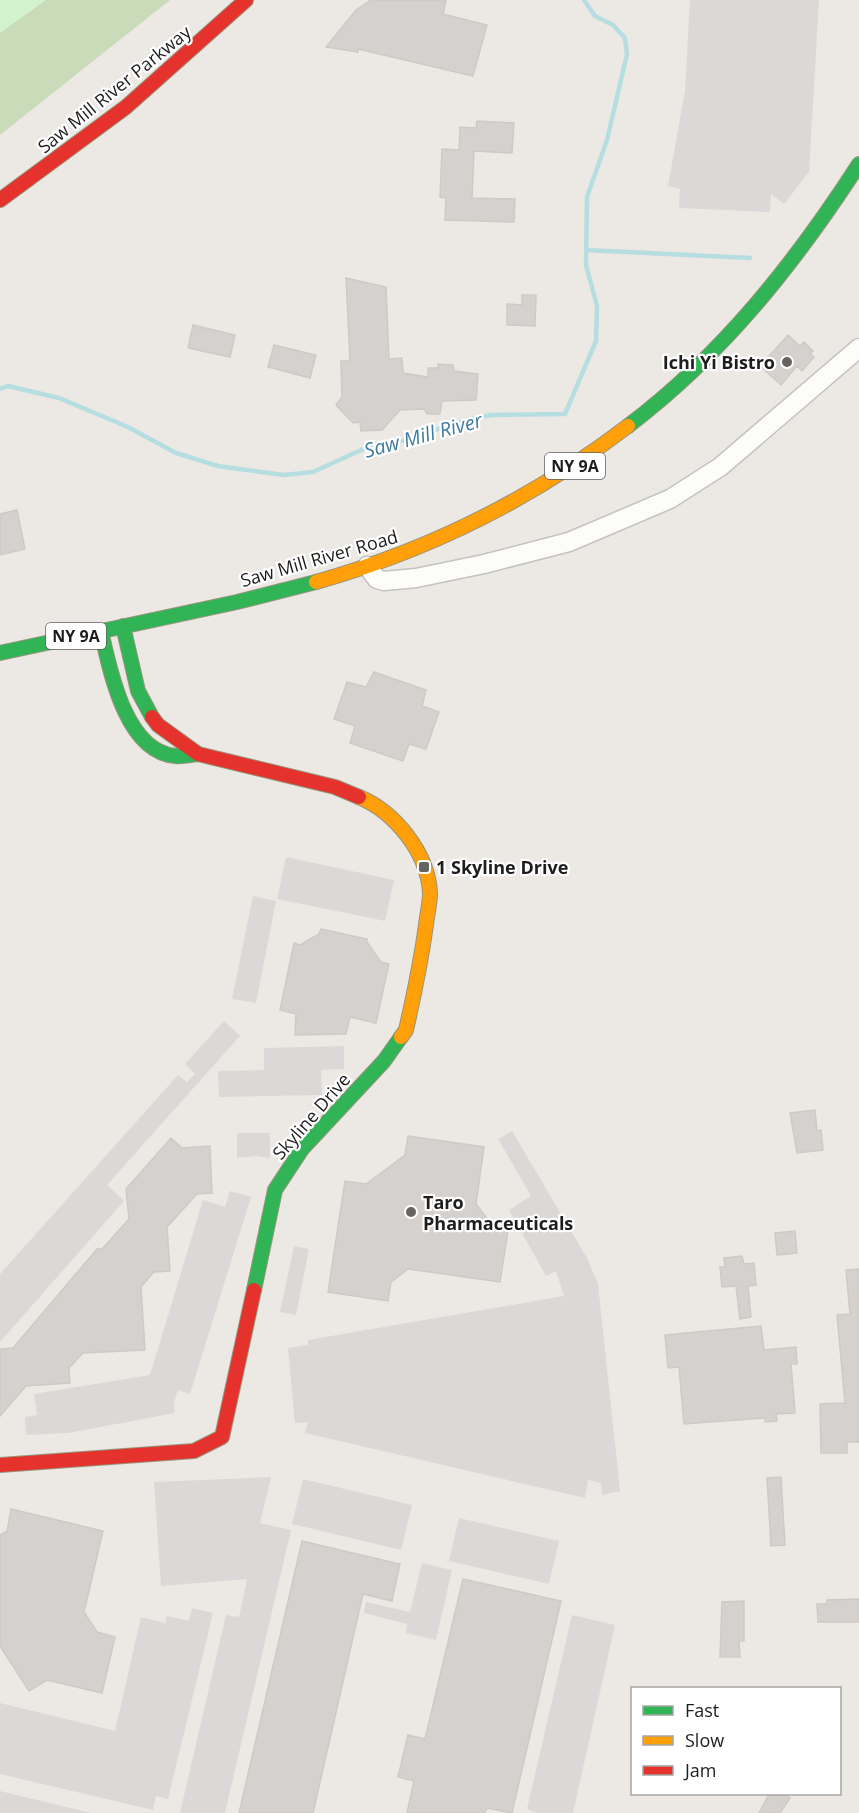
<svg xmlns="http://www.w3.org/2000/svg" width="859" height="1813" font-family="'Open Sans',sans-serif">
<rect width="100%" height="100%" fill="#ece9e5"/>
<path fill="#c9dbb8" d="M 0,0 L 170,0 L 0,135 Z"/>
<path fill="#d3f3ce" d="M 0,0 L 46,0 L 0,33 Z"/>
<path fill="#dad9d7" d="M 690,0 L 819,0 L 809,172 L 784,204 L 771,194 L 770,212 L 679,208 L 680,189 L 668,186 L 685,91 Z
M 286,857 L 394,880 L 385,921 L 277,899 Z
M 253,896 L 276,901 L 256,1003 L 232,999 Z
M 224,1021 L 240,1036 L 107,1185 L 124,1201 L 0,1342 L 0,1274 L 178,1075 L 187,1082 L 195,1074 L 185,1064 Z
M 344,1046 L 344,1069 L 321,1070 L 322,1095 L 219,1097 L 218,1071 L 264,1070 L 264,1048 Z
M 512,1131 L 587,1258 L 598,1284 L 620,1491 L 602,1495 L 601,1483 L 588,1480 L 585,1498 L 305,1433 L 308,1422 L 295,1423 L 288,1348 L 308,1345 L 308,1340 L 564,1296 L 556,1271 L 546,1276 L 509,1210 L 531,1196 L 498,1139 Z
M 237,1133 L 270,1133 L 270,1158 L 256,1156 L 237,1158 Z
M 230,1191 L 251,1197 L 190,1394 L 178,1390 L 174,1402 L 175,1413 L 68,1433 L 26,1435 L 25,1417 L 37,1415 L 34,1394 L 150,1375 L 203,1200 L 225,1207 Z
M 294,1246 L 309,1249 L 296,1315 L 280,1312 Z
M 271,1477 L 260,1523 L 291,1530 L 225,1813 L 180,1813 L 226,1615 L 239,1617 L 247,1579 L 161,1586 L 154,1482 Z
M 303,1479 L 412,1505 L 401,1550 L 292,1524 Z
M 459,1518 L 559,1541 L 549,1584 L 449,1561 Z
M 422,1563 L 452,1570 L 436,1640 L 406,1633 L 407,1624 L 364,1613 L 366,1602 L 410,1612 Z
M 192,1608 L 213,1613 L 168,1799 L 156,1796 L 153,1810 L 0,1774 L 0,1703 L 115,1731 L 141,1617 L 165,1623 L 167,1616 L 189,1621 Z
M 572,1615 L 615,1625 L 573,1813 L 537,1813 L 527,1809 Z
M 0,1791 L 91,1813 L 0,1813 Z"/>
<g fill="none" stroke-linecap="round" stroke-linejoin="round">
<path stroke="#b6dee1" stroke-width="4.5" d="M 586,250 L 750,258
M 0,389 L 8,386 L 59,398 L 128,427 L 176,453 L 218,466 L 284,475 L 313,472 L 370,446 L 419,438 L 442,427 L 474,418 L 491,415 L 565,414 L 596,341 L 597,306 L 586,265 L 587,197 L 607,140 L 627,54 L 625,38 L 613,25 L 595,16 L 584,0"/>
</g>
<path fill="#d4d1ce" stroke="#cfcac6" stroke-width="1.5" d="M 371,0 L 446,0 L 443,14 L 487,25 L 473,76 L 358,49 L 358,52 L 326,47 L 356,10 Z
M 477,121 L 514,123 L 512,153 L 474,151 L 472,198 L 515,199 L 514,222 L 445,220 L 446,198 L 440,197 L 442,149 L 459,150 L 460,127 L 476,128 Z
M 346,278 L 386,287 L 389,359 L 402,358 L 403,373 L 428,377 L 428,368 L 438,368 L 438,364 L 453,365 L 454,371 L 478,374 L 476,400 L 442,401 L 440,414 L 427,414 L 424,409 L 400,410 L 382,430 L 361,431 L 360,422 L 353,423 L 336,405 L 342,397 L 341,361 L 350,361 Z
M 522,295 L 536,295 L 535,326 L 507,325 L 507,304 L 522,305 Z
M 193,325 L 235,335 L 230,357 L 188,348 Z
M 788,335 L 800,346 L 804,342 L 813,351 L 810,354 L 814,357 L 802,371 L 797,366 L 781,385 L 760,366 Z
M 274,345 L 316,355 L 310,378 L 268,367 Z
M 17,510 L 25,549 L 0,555 L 0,514 Z
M 374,672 L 426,690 L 422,706 L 439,712 L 426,749 L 409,744 L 403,761 L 350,743 L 355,726 L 334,719 L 347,682 L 366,687 Z
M 321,929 L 367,939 L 367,942 L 381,962 L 389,964 L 376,1023 L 350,1017 L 346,1034 L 295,1035 L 296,1014 L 280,1010 L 294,943 L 300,945 L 319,934 Z
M 815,1110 L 817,1131 L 821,1130 L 823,1150 L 797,1153 L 790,1113 Z
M 408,1136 L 484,1147 L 476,1204 L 489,1221 L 509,1224 L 500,1282 L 408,1269 L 391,1282 L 388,1301 L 328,1292 L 345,1181 L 366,1184 L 405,1155 Z
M 171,1138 L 182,1148 L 210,1146 L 212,1193 L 197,1194 L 167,1227 L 170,1271 L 154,1272 L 141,1287 L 145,1350 L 83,1353 L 69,1368 L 70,1383 L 26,1386 L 0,1416 L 0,1349 L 13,1348 L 97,1249 L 102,1249 L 129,1219 L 126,1189 Z
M 795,1231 L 797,1253 L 777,1255 L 775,1233 Z
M 742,1256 L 744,1264 L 754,1263 L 756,1285 L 748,1286 L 751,1317 L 740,1319 L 736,1286 L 722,1287 L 720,1267 L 725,1267 L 724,1258 Z
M 859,1269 L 859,1442 L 847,1442 L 847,1453 L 821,1453 L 820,1404 L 845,1403 L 837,1315 L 850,1314 L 846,1270 Z
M 761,1326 L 764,1350 L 796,1347 L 797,1364 L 791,1364 L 795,1413 L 776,1414 L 777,1421 L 765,1422 L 765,1418 L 684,1424 L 679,1367 L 668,1368 L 665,1335 Z
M 781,1477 L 785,1545 L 771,1546 L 767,1478 Z
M 11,1509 L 103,1531 L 84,1612 L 97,1632 L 115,1637 L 102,1693 L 47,1680 L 29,1691 L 0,1646 L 0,1535 L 7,1531 Z
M 302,1541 L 400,1564 L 392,1601 L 363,1594 L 313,1813 L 239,1813 Z
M 463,1579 L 561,1601 L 512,1813 L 487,1808 L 485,1813 L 407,1813 L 414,1781 L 398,1777 L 408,1735 L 425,1739 Z
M 859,1599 L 859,1622 L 818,1622 L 817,1604 L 827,1604 L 827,1600 Z
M 744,1601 L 744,1641 L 739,1641 L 740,1657 L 720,1657 L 722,1602 Z
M 769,1794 L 783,1794 L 790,1798 L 780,1813 L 759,1813 Z"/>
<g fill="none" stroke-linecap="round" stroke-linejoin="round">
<defs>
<path id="street" d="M 367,566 L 377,579 L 384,581 L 416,578 L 484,564 L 569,542 L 670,499 L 720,467 L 859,348"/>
<path id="fast" d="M 628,426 C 723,354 795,263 859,164
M 123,626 L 138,691 L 152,717
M 101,631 C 110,670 125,751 175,756 C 182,757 191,755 198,754
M 0,653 L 237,602 L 316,582
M 254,1290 L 275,1190 L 302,1149 L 384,1061 L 401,1037"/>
<path id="slow" d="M 316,582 C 430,550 535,497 628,426
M 359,797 C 395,812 428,853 430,893 C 430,903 427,915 426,925 C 421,961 414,995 406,1030 L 401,1037"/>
<path id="jam" d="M 0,200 L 126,107 L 246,0
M 152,717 L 158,725 L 198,754 L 335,787 L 359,797
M 0,1465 L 194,1451 L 222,1437 L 254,1290"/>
</defs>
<use href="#street" stroke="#c4c3c1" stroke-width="21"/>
<use href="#fast" stroke="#96957c" stroke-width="16"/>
<use href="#slow" stroke="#96957c" stroke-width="16"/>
<use href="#jam" stroke="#96957c" stroke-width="16"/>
<use href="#street" stroke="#fcfcfb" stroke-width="18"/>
<use href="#fast" stroke="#30b455" stroke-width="14"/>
<use href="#slow" stroke="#ff9f0a" stroke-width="14"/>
<use href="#jam" stroke="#e5322d" stroke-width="14"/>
</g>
<g fill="#656463" stroke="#fff" stroke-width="2">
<circle cx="787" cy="362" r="6"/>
<rect x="418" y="861" width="12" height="12" rx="3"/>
<circle cx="411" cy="1212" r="6"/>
</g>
<g text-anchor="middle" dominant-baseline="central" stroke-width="4.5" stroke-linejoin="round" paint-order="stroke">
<g fill="#fff" stroke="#616161" stroke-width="1.5">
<rect x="545" y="453" width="60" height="26" rx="4.5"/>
<rect x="46" y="623" width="60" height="26" rx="4.5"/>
</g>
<g font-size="16" font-weight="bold" fill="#1d1d1d">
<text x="575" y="466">NY 9A</text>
<text x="76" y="636">NY 9A</text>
</g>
<g font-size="18" fill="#1d1d1d" stroke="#fff">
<text transform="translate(114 89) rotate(-39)">Saw Mill River Parkway</text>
<text transform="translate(319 558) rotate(-16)">Saw Mill River Road</text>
<text transform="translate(311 1116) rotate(-49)">Skyline Drive</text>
</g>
<g font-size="18" font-weight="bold" fill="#1d1d1d" stroke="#fff" text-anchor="start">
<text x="775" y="362" text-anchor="end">Ichi Yi Bistro</text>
<text x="436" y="867">1 Skyline Drive</text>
<text x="423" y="1202">Taro<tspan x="423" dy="21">Pharmaceuticals</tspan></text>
</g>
<g font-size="20" font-style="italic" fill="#3f7ca1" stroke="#fff">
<text transform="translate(423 435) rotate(-15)">Saw Mill River</text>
</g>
</g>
<rect x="631" y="1687" width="210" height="108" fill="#ffffff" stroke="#a5a5a5" stroke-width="1.5"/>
<rect x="643" y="1706" width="30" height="9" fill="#30b455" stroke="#a5a5a5" stroke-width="1.5"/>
<text x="685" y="1717" font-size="18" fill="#1d1d1d">Fast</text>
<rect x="643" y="1736" width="30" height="9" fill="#ff9f0a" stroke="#a5a5a5" stroke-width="1.5"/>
<text x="685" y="1747" font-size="18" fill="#1d1d1d">Slow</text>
<rect x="643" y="1766" width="30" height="9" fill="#e5322d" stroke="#a5a5a5" stroke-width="1.5"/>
<text x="685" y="1777" font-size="18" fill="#1d1d1d">Jam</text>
</svg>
